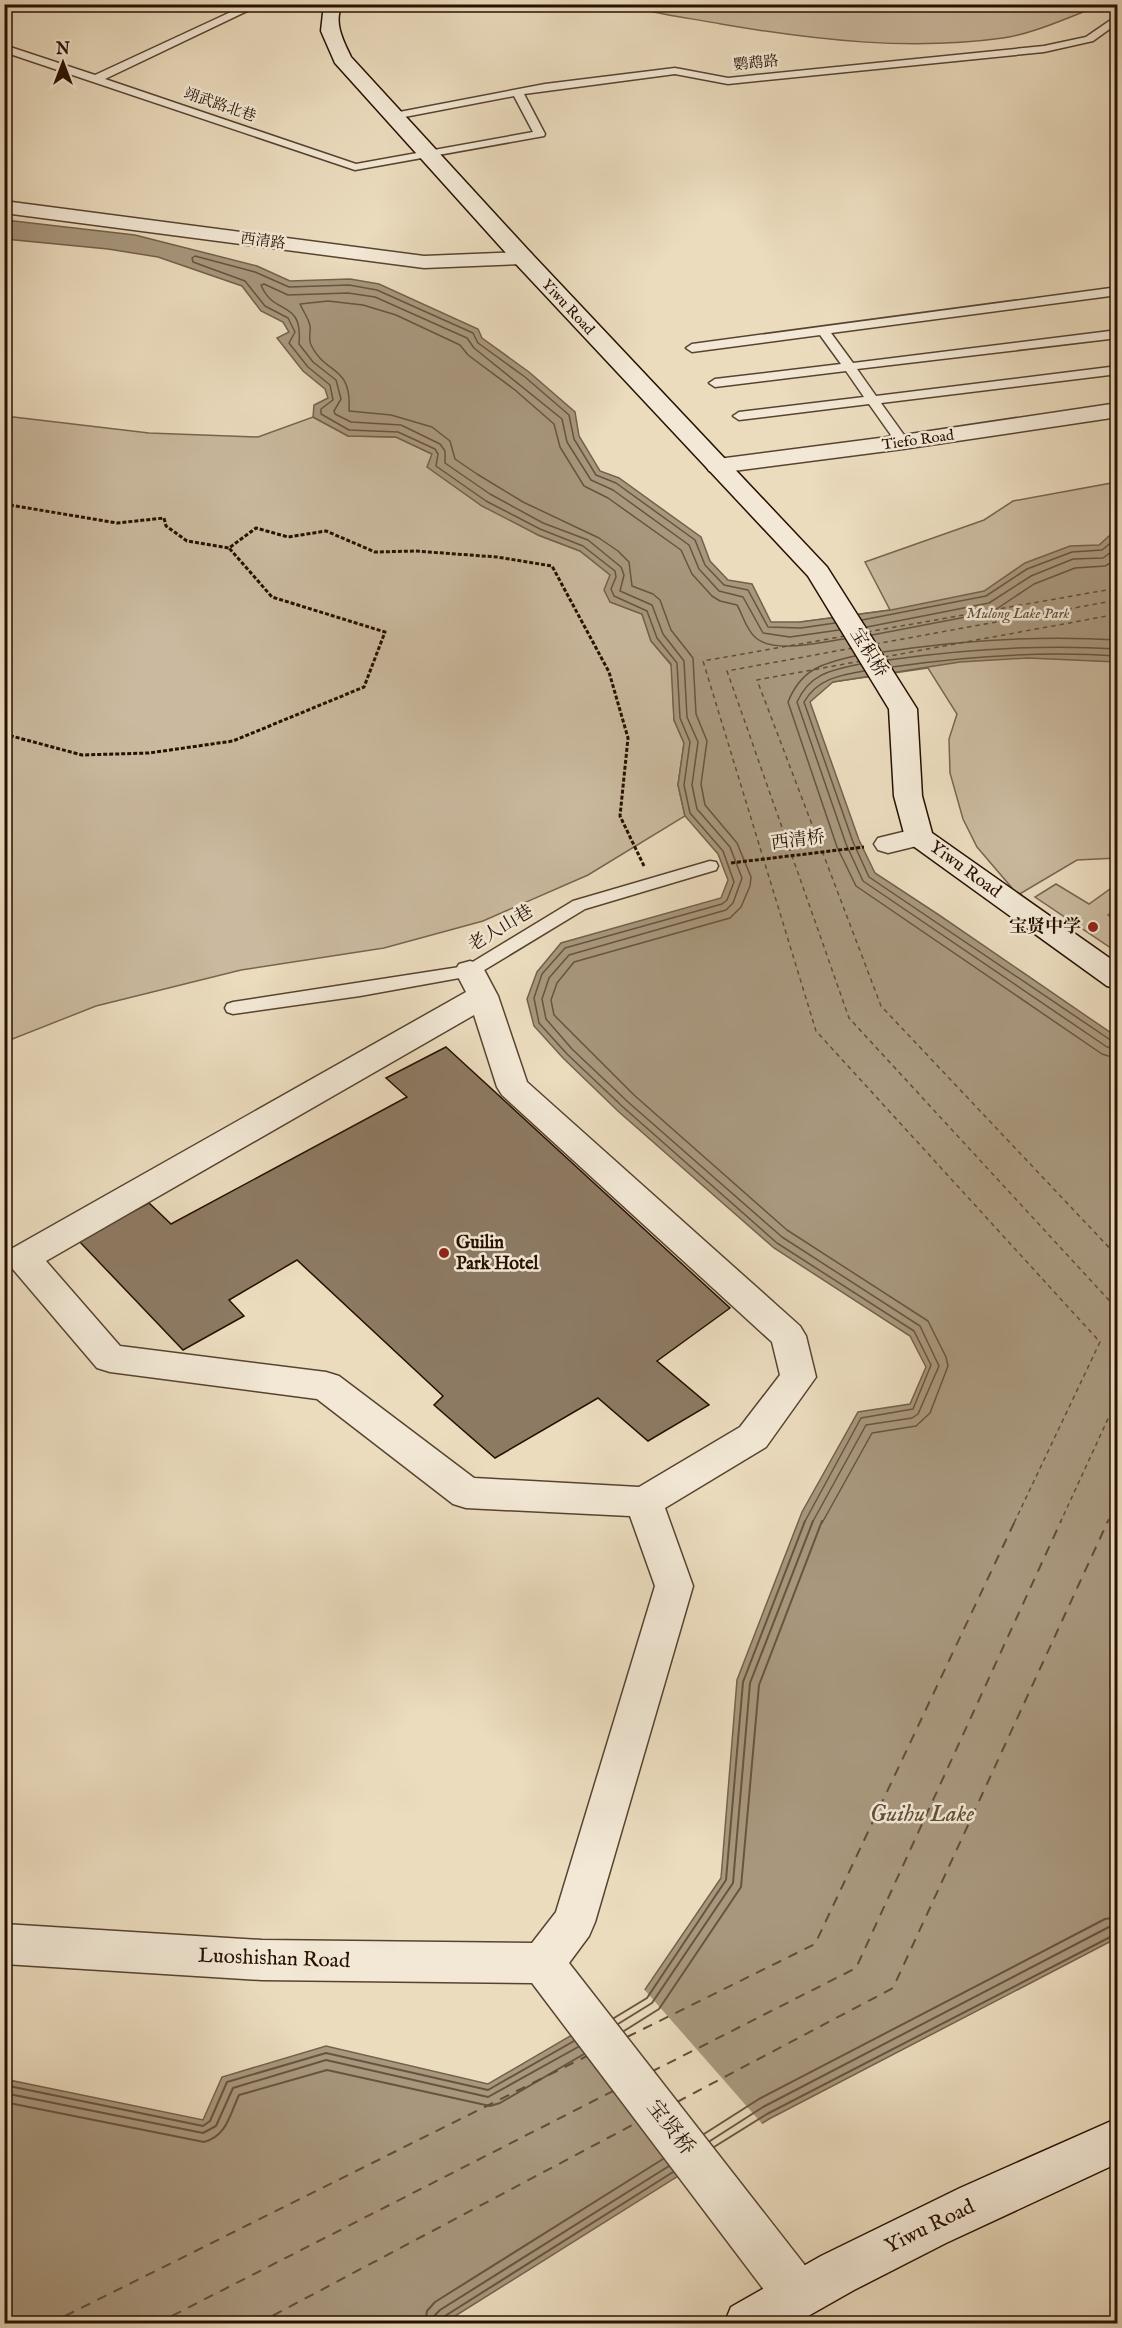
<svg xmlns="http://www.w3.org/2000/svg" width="1122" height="2328" font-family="'IM FELL English','Noto Serif SC',serif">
<rect width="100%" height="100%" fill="#ebdcbe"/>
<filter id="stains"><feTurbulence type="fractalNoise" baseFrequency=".00333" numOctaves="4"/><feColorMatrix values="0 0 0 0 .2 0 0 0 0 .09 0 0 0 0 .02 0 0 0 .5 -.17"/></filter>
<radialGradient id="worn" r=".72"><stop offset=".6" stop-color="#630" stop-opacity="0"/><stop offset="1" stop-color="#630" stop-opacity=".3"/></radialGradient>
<path fill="#cab99e" stroke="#78644f" stroke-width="1.5" d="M 623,5 L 1102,5 C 1070,16 1037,33 1003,38 C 910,51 814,40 721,24 C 689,18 655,14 623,5 Z
M 5,416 L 149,433 L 258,437 L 313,417 L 348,436 L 396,437 L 432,454 L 538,535 L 580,551 L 611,575 L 610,602 L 642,614 L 651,641 L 672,666 L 674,720 L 684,743 L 678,785 L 685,816 L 588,875 L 483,921 L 384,948 L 241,970 L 96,1006 L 5,1042 Z
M 1117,482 L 1117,858 L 1077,860 L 1018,895 L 977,847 L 963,819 L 950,773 L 949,739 L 957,714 L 928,668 L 833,682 L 800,622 L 890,610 L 865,562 L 984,520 L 1013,501 Z
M 1056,884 L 1089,904 L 1117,884 L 1117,908 L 1108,915 L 1112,918 L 1117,914 L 1117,952 L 1035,897 Z"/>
<path fill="#a8977d" stroke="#74614b" stroke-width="1.5" d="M 5,220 L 135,235 L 257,266 L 290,281 L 350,279 L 379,284 L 478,329 L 482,338 L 529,372 L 575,412 L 579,436 L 600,471 L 619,478 L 701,537 L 710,561 L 728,580 L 752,584 L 771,622 L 800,622 L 891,610 L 984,591 L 1025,563 L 1070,546 L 1099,545 L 1117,529 L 1117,662 L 1028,658 L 960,662 L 833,682 L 810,702 L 859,840 L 875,873 L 939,915 L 1117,1037 L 1117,1938 L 769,2119 L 444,2323 L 5,2323 L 4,2079 L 203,2120 L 222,2077 L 326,2046 L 488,2084 L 642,1994 L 721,1878 L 737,1680 L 802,1512 L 858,1412 L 910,1404 L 926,1367 L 910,1336 L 774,1248 L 619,1112 L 563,1058 L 534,1026 L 527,999 L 537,972 L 561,943 L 721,898 L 728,880 L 718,854 L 685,816 L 678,785 L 684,743 L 674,720 L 671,664 L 651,641 L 642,614 L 610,602 L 604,590 L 610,575 L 580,551 L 538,535 L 482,506 L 427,467 L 432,454 L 396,437 L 348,436 L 313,417 L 314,405 L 328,398 L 325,389 L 303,371 L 277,338 L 289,332 L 283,322 L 261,311 L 242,286 L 158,257 L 108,249 L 5,239 Z"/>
<path fill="#ebdcbe" d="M 643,1988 L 764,2126 L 691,2172 L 584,2025 L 640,1992 Z"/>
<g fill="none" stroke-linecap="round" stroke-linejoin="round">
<path stroke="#68543e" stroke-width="1.5" d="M 862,620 L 986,596 L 1027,569 L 1072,552 L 1102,550 L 1118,537
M 867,627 L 989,603 L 1031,576 L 1073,559 L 1103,558 L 1118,547
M 872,635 L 992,612 L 1034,584 L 1075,568 L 1105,566 L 1118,559
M 883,652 C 962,640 1039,635 1118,640
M 855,656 C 823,663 801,669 788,702 L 837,847 L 856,886 L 1102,1054 L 1118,1059
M 888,660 C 965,649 1040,644 1118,649
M 860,664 C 832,670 810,673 797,702 L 846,844 L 863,881 L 1107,1047 L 1118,1049
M 892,667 C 967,656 1042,651 1118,656
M 864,671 C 840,675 817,679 804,702 L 853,842 L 869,877 L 1112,1041 L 1118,1042
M 804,1523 L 861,1418 L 913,1409 L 931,1365 L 914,1331 L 777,1243 L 623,1107 L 567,1054 L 539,1023 L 534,998 L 542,974 L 565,948 L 722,904 L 727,900 L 734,882 L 723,851 L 690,813 L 684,785 L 690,742 L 680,718 L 677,663 L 657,638 L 647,611 L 614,596 L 611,589 L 616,577 L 615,571 L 583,546 L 540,529 L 486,501 L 436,466 L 438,454 L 435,449 L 398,432 L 349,430 L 321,414 L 321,409 L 333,400 L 330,385 L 308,367 L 289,343 L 295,332 L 288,318 L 265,306 L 245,281 L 193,262 L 192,258 L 195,256 L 255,272 L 289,287 L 349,285 L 377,290 L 473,333 L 478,343 L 525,377 L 569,415 L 574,439 L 596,475 L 616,483 L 695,540 L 705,565 L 724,585 L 748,590 L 768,627 L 801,628 L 835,623
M 812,1523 L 866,1425 L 912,1418 L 918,1414 L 939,1366 L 920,1326 L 782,1237 L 628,1102 L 572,1049 L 546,1019 L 542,999 L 549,978 L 569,955 L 726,910 L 733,903 L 742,878 L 730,847 L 697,809 L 692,785 L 698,742 L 687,717 L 684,661 L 663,634 L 652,605 L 620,591 L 624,575 L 621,567 L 588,540 L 543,523 L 490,494 L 445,463 L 445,451 L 440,444 L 401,425 L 351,422 L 335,414 L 334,411 L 341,399 L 336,380 L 313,362 L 299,344 C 303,298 274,317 261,285 L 264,284 L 288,295 L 348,293 L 375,297 L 467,338 L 474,348 L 562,419 L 567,442 L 591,480 L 613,490 L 689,545 L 699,569 L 719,591 L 743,597 L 763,633 L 790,637 L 839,630
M 822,1523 L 872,1433 L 916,1426 L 930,1413 L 948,1366 L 946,1357 L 928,1321 L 787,1230 L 634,1095 L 554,1015 L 551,1000 L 557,983 L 574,962 L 730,918 L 741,907 L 750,886 L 751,877 L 737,843 L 705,805 L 701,784 L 707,741 L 696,714 L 693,658 L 671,630 L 660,600 L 653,594 L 632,586 L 629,562 L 618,551 L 599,538 L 523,502 L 477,474 L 455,459 L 450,441 L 432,427 L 391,415 L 349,411 C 352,364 326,376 311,345 C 308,339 311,332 310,326 C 309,319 303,311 300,304 L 328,301 L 363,305 L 396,315 L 460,345 L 468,355 L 515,390 L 554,424 L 560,447 L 584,486 L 608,498 L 681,550 L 692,574 L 712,596 L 720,601 L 737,605 C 743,615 746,630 756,638 C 775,654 821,642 844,639"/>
<path stroke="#68543e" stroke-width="2" d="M 614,2018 L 647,1998 L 726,1880 L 743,1682 L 805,1521
M 618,2024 L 652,2003 L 733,1883 L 750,1683 L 813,1521
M 624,2031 L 659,2009 L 741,1887 L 759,1685 L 822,1521
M 4,2085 L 203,2126 L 210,2121 L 227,2082 L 326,2053 L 488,2090 L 574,2041
M 4,2093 L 203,2133 L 216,2126 L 233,2088 L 326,2060 L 488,2097 L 578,2047
M 4,2102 L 204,2142 C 227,2136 230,2114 239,2095 L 327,2070 L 490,2106 L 500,2103 L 584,2054
M 704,2134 L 759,2099 L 1105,1919 L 1118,1917
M 710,2141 L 763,2107 L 1109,1927 L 1118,1926
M 714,2147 L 767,2114 L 1118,1933
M 425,2324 L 427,2311 L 435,2302 L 663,2159
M 434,2324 L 435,2315 L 440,2310 L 669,2166
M 441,2324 L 445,2316 L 673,2172"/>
<path stroke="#614d38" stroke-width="1.5" stroke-dasharray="4.5 4" stroke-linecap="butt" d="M 867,632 L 1118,588
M 845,636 L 703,661 L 816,1031 L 1100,1342 L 1014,1523
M 875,644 L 1118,600
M 853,648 L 727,671 L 849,1018 L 1118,1310
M 884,657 L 1118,614
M 861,661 L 757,680 L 881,1006 L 1118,1257
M 1060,1523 L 1118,1397
M 1107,1523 L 1118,1499"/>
<path stroke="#614d38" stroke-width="2" stroke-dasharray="10 8" stroke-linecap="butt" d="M 627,2037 L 815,1944 L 1015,1521
M 651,2072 L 856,1968 L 1061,1521
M 677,2102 L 893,1988 L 1108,1521
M 49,2324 L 587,2056
M 156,2324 L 615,2090
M 257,2324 L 638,2122"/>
</g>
<path fill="#8d7a63" stroke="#271000" stroke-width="1.5" d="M 446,1047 L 730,1308 L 657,1361 L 709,1405 L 648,1441 L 598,1398 L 495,1458 L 434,1405 L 443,1396 L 297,1260 L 229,1300 L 244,1316 L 183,1350 L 78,1240 L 149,1203 L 171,1224 L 407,1097 L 386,1078 Z"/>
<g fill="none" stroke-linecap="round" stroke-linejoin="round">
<defs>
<path id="lane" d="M 248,4 L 262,4 L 105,79 L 356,164 L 533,132 L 514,96 L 394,119 L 389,116 L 394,113 L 545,84 L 675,68 L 728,78 L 1044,46 L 1086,37 L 1118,15 L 1118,23 L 1093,41 L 1044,52 L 728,84 L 675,74 L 524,94 L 545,134 L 544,136 L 355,170 L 4,52 L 4,45 L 95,75 Z
M 1118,287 L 1118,295 L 831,333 L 853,363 L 1118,330 L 1118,338 L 857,369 L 876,396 L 1118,366 L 1118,374 L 881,403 L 909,442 L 903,446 L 898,445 L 869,404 L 739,420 L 733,416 L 739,412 L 864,397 L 846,371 L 715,387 L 709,383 L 715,379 L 841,364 L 820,335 L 692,352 L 686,348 L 692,344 Z
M 710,861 L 716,862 L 718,866 L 716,870 L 585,909 L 476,975 L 360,996 L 233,1014 L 227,1012 L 225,1008 L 227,1004 L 233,1002 L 466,966 L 573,901 Z"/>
<path id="street" d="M 4,201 L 424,256 L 523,252 L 531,253 L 534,258 L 531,263 L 523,264 L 424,268 L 4,213 Z
M 1118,403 L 1118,417 L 903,449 L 718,473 L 709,471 L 706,466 L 709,461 L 718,459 L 903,435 Z
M 919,828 L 929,831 L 933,837 L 929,843 L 888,853 L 878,850 L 874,844 L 878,838 Z
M 470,961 L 481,964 L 498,996 L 527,1082 L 800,1326 L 806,1336 L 816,1377 L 766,1447 L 665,1508 L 693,1586 L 595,1922 L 589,1936 L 569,1963 L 814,2277 L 821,2294 L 814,2311 L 797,2318 L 780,2311 L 532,1983 L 262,1980 L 4,1964 L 4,1924 L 262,1940 L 532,1943 L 556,1912 L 655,1586 L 630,1516 L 466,1508 L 453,1504 L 317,1399 L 110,1372 L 97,1368 L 11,1267 L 6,1258 L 11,1249 L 466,992 L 455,971 L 459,964 ZM 474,1015 L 497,1087 L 502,1095 L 772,1342 L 780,1375 L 740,1427 L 639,1487 L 474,1478 L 339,1376 L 326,1372 L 120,1346 L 46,1261 Z"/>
<path id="secondary" d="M 324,4 L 343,4 C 332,21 344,42 351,57 L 531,253 L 827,567 L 917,709 L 922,796 L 932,833 L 1118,964 L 1118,989 L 1107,986 L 909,843 L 905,837 L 894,796 L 889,709 L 808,576 L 515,263 L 335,63 L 321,31 Z
M 1118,2118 L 1118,2163 L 946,2243 L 854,2290 L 794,2324 L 724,2324 L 731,2307 L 821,2256 L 960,2188 Z"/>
</defs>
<use href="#lane" stroke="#584330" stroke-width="3"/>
<use href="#street" stroke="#584330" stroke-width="3"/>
<use href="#secondary" stroke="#271000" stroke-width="3"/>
<path stroke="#271000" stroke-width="3" stroke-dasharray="4 2" stroke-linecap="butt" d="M 4,504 L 117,523 L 164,518 L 166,526 L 187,541 L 229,548 L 256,528 L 288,537 L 326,531 L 375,552 L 415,551 L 497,557 L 552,566 L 609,672 L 628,738 L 620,816 L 644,866
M 4,734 L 82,755 L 149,753 L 233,741 L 364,687 L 385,632 L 272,597 L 229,548
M 731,863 L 864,847"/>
<use href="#lane" fill="#f2e8d5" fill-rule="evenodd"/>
<use href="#street" fill="#f2e8d5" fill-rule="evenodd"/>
<use href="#secondary" fill="#f2e8d5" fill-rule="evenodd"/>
</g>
<g fill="#8f2418" stroke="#f2e8d5" stroke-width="2">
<circle cx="1093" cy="927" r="6"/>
<circle cx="444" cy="1253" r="6"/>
</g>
<g text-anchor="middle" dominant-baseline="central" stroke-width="5" stroke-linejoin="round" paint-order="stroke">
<g font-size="15" fill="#271000" stroke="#f2e8d5">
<text transform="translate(756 63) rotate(-6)">鹦鹉路</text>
<text transform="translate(220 105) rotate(19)">翊武路北巷</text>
<text transform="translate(263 241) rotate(7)">西清路</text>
<text transform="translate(568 307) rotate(47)">Yiwu Road</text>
<text transform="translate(918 440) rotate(-8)">Tiefo Road</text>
</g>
<g font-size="15" font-style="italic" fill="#604b37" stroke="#f2e8d5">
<text x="1018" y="613">Mulong Lake Park</text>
</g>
<g font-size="18" fill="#271000" stroke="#f2e8d5">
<text transform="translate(868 653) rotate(58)">宝积桥</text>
<text transform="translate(798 841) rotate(-7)">西清桥</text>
<text transform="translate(965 870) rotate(36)">Yiwu Road</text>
<text transform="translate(501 929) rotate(-31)">老人山巷</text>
</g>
<g font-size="18" font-weight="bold" fill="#271000" stroke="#f2e8d5" text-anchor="end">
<text x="1081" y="927">宝贤中学</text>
<text x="456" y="1243" text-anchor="start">Guilin<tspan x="456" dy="21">Park Hotel</tspan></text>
</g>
<g font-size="21" fill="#271000" stroke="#f2e8d5">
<text transform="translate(274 1959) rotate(2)">Luoshishan Road</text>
<text transform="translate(670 2128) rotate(52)">宝贤桥</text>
<text transform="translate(930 2227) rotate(-26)">Yiwu Road</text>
</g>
<g font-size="24" font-style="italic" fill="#614d38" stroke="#f2e8d5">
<text x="922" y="1814">Guihu Lake</text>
</g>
</g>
<rect width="1122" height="2328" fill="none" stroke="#ebdcbe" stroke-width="24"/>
<rect x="6" y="6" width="1110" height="2316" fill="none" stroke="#271000" stroke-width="3"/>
<rect x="12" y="12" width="1098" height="2304" fill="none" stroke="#271000" stroke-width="1.5"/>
<g transform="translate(63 63)" stroke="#f2e8d5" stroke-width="4.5" paint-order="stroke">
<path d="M0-4.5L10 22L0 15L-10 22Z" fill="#271000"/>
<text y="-9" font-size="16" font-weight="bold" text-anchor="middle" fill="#271000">N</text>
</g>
<rect width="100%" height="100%" filter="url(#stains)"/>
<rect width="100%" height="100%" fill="url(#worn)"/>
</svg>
